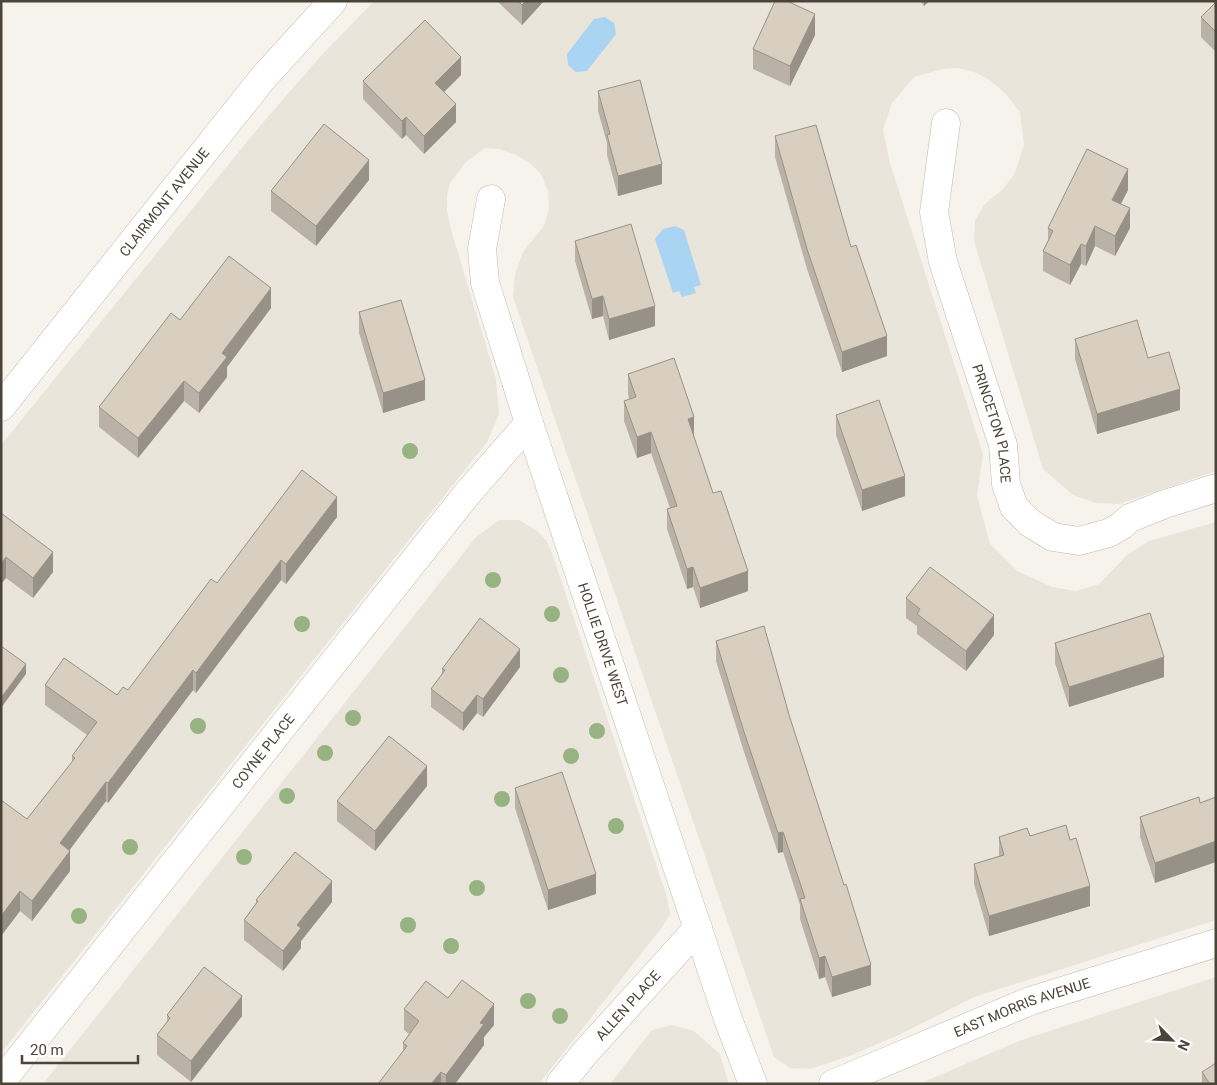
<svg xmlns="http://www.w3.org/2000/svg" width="1217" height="1085" font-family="Roboto,sans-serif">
<rect width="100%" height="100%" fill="#f6f3ec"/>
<path fill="#eae5da" d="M 374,1 L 1216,1 L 1216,471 L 1119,504 L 1096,503 L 1073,495 L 1043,469 L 974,241 L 975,220 L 985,204 L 1002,190 L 1014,175 L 1024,145 L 1020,112 L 1005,93 L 990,80 L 974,72 L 958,68 L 943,69 L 914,77 L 892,103 L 883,130 L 890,163 L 983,454 L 977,496 L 990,544 L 1017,571 L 1052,587 L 1076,591 L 1099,584 L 1127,555 L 1149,541 L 1216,522 L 1216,920 L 974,997 L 901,1034 L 852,1055 L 810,1069 L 790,1068 L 774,1057 L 513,297 L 515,274 L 523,252 L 544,226 L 549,208 L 548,191 L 541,174 L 530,163 L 516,155 L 499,149 L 485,148 L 465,163 L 450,183 L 447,195 L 447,210 L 450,226 L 496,379 L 499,414 L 487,442 L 1,1053 L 1,445 L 254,133 L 319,58 Z
M 499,520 L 519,520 L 536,530 L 546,540 L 552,553 L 667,897 L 670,914 L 663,926 L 539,1084 L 43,1084 L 476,537 Z
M 1216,977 L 1216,1084 L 919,1084 L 1019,1041 Z
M 672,1025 L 694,1031 L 720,1054 L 729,1084 L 610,1084 L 652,1030 Z"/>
<path fill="#a9d4f2" d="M 605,17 L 614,23 L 616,34 L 587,71 L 576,72 L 568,65 L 567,54 L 594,19 Z
M 675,226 L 684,230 L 701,285 L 694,287 L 696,293 L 682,297 L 679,291 L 673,293 L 655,239 L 663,229 Z"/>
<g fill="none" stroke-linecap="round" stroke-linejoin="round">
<defs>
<g id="street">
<path id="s1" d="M 946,123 L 934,212 L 943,262 L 1003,445 L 1006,484 L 1014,507 L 1030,523 L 1053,537 L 1079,541 L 1109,533 L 1121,526 L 1130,518 L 1165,504 L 1216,488"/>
<path id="s2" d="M 491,199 L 482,249 L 485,283 L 529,423 L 728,1019 L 753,1084"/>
<path id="s3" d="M 1,407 L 263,78 L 333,1"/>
<path id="s4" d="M 1,1082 L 467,494 L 529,423"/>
<path id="s5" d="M 560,1084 L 584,1054 L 698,928"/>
<path id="s6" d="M 833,1084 L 1030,1001 L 1216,943"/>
</g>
</defs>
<use href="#street" stroke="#c2bbae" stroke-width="29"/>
<use href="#street" stroke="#fff" stroke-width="28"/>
</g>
<g fill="#97b381">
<circle cx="410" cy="451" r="8"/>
<circle cx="493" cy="580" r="8"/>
<circle cx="552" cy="614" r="8"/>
<circle cx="302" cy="624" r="8"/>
<circle cx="561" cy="675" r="8"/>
<circle cx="353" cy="718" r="8"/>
<circle cx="198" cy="726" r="8"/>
<circle cx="597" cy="731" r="8"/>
<circle cx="325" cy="753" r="8"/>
<circle cx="571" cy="756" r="8"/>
<circle cx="287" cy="796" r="8"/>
<circle cx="502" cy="799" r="8"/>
<circle cx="616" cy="826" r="8"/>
<circle cx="130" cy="847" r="8"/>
<circle cx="244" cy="857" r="8"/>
<circle cx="477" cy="888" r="8"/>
<circle cx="79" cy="916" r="8"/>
<circle cx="408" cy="925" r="8"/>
<circle cx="451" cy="946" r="8"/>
<circle cx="528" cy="1001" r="8"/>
<circle cx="560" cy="1016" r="8"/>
</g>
<path fill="#bab2a6" d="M 497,1 L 544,1 L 522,25 Z
M 920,1 L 929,1 L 924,6 Z
M 1213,1 L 1216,1 L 1216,52 L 1201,37 L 1201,17 L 1214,4 Z
M 815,35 L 790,86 L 753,69 L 753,49 Z
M 461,75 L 444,92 L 456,122 L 424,154 L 406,135 L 402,139 L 363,99 L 363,81 Z
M 598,91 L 662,184 L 618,196 L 607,155 L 607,143 L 598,111 Z
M 775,136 L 851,247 L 887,356 L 842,372 L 807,269 L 775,157 Z
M 369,180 L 316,246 L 271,211 L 271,191 Z
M 1128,190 L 1121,204 L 1130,228 L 1115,256 L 1095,246 L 1086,266 L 1081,264 L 1070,285 L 1043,271 L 1043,251 L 1048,241 L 1048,228 Z
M 575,241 L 655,326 L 609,340 L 603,316 L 592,319 L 575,261 Z
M 271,308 L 227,367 L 227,377 L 199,413 L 184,401 L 138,458 L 99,427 L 99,407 L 180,320 Z
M 359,312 L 425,400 L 383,413 L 359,333 Z
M 1075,339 L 1148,358 L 1180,410 L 1097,434 L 1075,359 Z
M 628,374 L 694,437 L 713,493 L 748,591 L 700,608 L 693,587 L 687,589 L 667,529 L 667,509 L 670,508 L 651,453 L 637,458 L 624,421 L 624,401 L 629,399 L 628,394 Z
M 836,415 L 905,496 L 862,511 L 836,435 Z
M 1,513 L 53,572 L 33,598 L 6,578 Z
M 337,517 L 286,584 L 281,580 L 196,693 L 193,690 L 108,803 L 106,801 L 69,850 L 70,871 L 32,921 L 20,911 L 1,936 L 27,819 L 72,762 L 72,756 L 87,735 L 45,705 L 45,685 L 117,695 L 128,690 L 217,583 Z
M 906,598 L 994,635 L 966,671 L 917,634 L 917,626 L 906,618 Z
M 716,641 L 790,718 L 871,985 L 832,997 L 825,977 L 819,979 L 800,919 L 800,905 L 783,852 L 778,853 L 744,752 L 716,661 Z
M 1055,643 L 1164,677 L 1069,707 L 1055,663 Z
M 520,667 L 483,717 L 477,713 L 463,731 L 431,707 L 431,689 L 442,674 L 442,669 Z
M 427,786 L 375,851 L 337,821 L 337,801 Z
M 515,788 L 596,894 L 548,910 L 515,808 Z
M 1199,797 L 1155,883 L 1140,837 L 1140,817 Z
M 1030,836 L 1070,840 L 1090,906 L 989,936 L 974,884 L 974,864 L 999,856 L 999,837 Z
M 256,900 L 332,902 L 301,941 L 301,948 L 283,971 L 244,940 L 244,920 L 256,904 Z
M 448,998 L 494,1025 L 484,1037 L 484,1045 L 455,1084 L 378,1084 L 403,1053 L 403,1043 L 409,1034 L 404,1030 L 404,1009 Z
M 167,1015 L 242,1016 L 191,1082 L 157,1055 L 157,1035 L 167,1022 Z
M 1202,1072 L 1216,1084 L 1202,1084 Z"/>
<path fill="#979187" d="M 526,1 L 544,1 L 522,25 L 522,5 Z
M 924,1 L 929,1 L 924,6 Z
M 815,14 L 815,35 L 790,86 L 790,66 Z
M 461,57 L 461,75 L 435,101 L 435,83 Z
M 456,104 L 456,122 L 424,154 L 424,136 Z
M 406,117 L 406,135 L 402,139 L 402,121 Z
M 369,160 L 369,180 L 316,246 L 316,226 Z
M 662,164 L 662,184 L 618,196 L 618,176 Z
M 1128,169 L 1128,190 L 1112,220 L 1112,200 Z
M 1130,208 L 1130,228 L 1115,256 L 1115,236 Z
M 1095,226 L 1095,246 L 1086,266 L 1086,246 Z
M 1081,244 L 1081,264 L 1070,285 L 1070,265 Z
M 271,288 L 271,308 L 227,367 L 227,377 L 199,413 L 199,393 L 222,353 Z
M 603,296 L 603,316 L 592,319 L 592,299 Z
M 655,306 L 655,326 L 609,340 L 609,319 Z
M 887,336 L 887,356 L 842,372 L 842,352 Z
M 425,380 L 425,400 L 383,413 L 383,393 Z
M 184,381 L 184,401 L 138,458 L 138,438 Z
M 1180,389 L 1180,410 L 1097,434 L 1097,414 Z
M 694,417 L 694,437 L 688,419 Z
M 651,432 L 651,453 L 637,458 L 637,437 Z
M 905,476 L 905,496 L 862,511 L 862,490 Z
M 337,497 L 337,517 L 286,584 L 286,564 Z
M 53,552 L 53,572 L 33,598 L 33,578 Z
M 6,557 L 6,578 L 1,584 L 1,564 Z
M 281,560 L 281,580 L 196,693 L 196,673 Z
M 693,567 L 693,587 L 687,589 L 687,569 Z
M 748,571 L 748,591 L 700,608 L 700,588 Z
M 994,615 L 994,635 L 966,671 L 966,651 Z
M 520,649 L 520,667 L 483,717 L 483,699 Z
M 1164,657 L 1164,677 L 1069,707 L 1069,687 Z
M 26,664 L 26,674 L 1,708 L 1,698 Z
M 193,670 L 193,690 L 108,803 L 108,783 Z
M 477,695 L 477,713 L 463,731 L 463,713 Z
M 427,766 L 427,786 L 375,851 L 375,831 Z
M 106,782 L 106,801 L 60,863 L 60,843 Z
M 783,832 L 783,852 L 778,853 L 778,833 Z
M 1216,841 L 1216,862 L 1155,883 L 1155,863 Z
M 70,851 L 70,871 L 32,921 L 32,901 Z
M 596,874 L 596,894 L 548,910 L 548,890 Z
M 332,881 L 332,902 L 301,941 L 301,948 L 283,971 L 283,951 L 297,925 Z
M 1090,886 L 1090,906 L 989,936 L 989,916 Z
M 20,891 L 20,911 L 1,936 L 1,916 Z
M 825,956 L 825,977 L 819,979 L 819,958 Z
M 871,965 L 871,985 L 832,997 L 832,977 Z
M 242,996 L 242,1016 L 191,1082 L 191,1061 Z
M 494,1004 L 494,1025 L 484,1037 L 484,1045 L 455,1084 L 446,1084 L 446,1075 L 480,1023 Z
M 441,1072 L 441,1084 L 431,1084 Z"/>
<path fill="#d8cfc1" stroke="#979187" d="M 518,1 L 526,1 L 522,5 Z
M 775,1 L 787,1 L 815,14 L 790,66 L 753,49 Z
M 1216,2 L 1216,32 L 1201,17 Z
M 425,20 L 461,57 L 435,83 L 456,104 L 424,136 L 406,117 L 402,121 L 363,81 Z
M 640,80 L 662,164 L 618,176 L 607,135 L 610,134 L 598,91 Z
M 324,124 L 369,160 L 316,226 L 271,191 Z
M 816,125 L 851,247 L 856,245 L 887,336 L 842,352 L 807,249 L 775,136 Z
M 1087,149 L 1128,169 L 1112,200 L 1130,208 L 1115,236 L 1095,226 L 1086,246 L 1081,244 L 1070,265 L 1043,251 L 1053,231 L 1048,228 Z
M 631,224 L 655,306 L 609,319 L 603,296 L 592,299 L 575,241 Z
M 229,256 L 271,288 L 222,353 L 227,357 L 199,393 L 184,381 L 138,438 L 99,407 L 171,313 L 180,320 Z
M 401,300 L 425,380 L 383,393 L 359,312 Z
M 1137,320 L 1148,358 L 1169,352 L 1180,389 L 1097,414 L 1075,339 Z
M 674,358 L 694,417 L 688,419 L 713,493 L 721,491 L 748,571 L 700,588 L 693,567 L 687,569 L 667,509 L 677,506 L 651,432 L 637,437 L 624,401 L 636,397 L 628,374 Z
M 879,400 L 905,476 L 862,490 L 836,415 Z
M 302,470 L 337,497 L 286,564 L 281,560 L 196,673 L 193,670 L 108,783 L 106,782 L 60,843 L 70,851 L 32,901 L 20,891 L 1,916 L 1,800 L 27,819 L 75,758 L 72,756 L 97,722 L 45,685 L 64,658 L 117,695 L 123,687 L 128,690 L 211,579 L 217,583 Z
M 1,513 L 53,552 L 33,578 L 6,557 L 1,564 Z
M 930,567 L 994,615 L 966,651 L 917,614 L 920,609 L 906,598 Z
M 1150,613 L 1164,657 L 1069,687 L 1055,643 Z
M 480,618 L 520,649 L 483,699 L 477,695 L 463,713 L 431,689 L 445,670 L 442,669 Z
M 764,626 L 790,718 L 844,885 L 846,884 L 871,965 L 832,977 L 825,956 L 819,958 L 800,899 L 805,898 L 783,832 L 778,833 L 744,732 L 716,641 Z
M 1,646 L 26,664 L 1,698 Z
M 389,736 L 427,766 L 375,831 L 337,801 Z
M 562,772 L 596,874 L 548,890 L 515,788 Z
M 1199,797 L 1200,803 L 1216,797 L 1216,841 L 1155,863 L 1140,817 Z
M 1066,825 L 1070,840 L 1076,838 L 1090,886 L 989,916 L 974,864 L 1004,855 L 999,837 L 1027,828 L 1030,836 Z
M 295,852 L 332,881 L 297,925 L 301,928 L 283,951 L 244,920 L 258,901 L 256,900 Z
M 204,967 L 242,996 L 191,1061 L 157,1035 L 170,1018 L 167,1015 Z
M 462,980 L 494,1004 L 480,1023 L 484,1024 L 446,1075 L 441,1072 L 431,1084 L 378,1084 L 407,1046 L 403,1043 L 419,1021 L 404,1009 L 426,981 L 448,998 Z
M 1216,1063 L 1216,1084 L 1210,1084 L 1202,1072 Z"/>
<g text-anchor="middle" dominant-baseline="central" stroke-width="4" stroke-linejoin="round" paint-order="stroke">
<g font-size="14" fill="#4b4439" stroke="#fff">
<text stroke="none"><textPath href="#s3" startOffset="262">CLAIRMONT AVENUE</textPath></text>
<text stroke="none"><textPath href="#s1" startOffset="310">PRINCETON PLACE</textPath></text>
<text stroke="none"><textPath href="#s2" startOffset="465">HOLLIE DRIVE WEST</textPath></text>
<text stroke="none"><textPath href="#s4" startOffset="422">COYNE PLACE</textPath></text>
<text stroke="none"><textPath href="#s5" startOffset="104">ALLEN PLACE</textPath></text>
<text stroke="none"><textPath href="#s6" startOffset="204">EAST MORRIS AVENUE</textPath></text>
</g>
</g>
<rect width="1217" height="1085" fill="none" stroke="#4b4439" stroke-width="5"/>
<g transform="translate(1172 1040) rotate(114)" stroke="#ffffff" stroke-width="4" paint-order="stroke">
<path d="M0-4L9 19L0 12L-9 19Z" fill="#4b4439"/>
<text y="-8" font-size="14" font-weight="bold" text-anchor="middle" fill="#4b4439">N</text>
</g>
<path d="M22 1055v8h116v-8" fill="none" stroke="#4b4439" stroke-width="2.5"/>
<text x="30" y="1055" font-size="15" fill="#4b4439" stroke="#ffffff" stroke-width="4" paint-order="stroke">20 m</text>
</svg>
